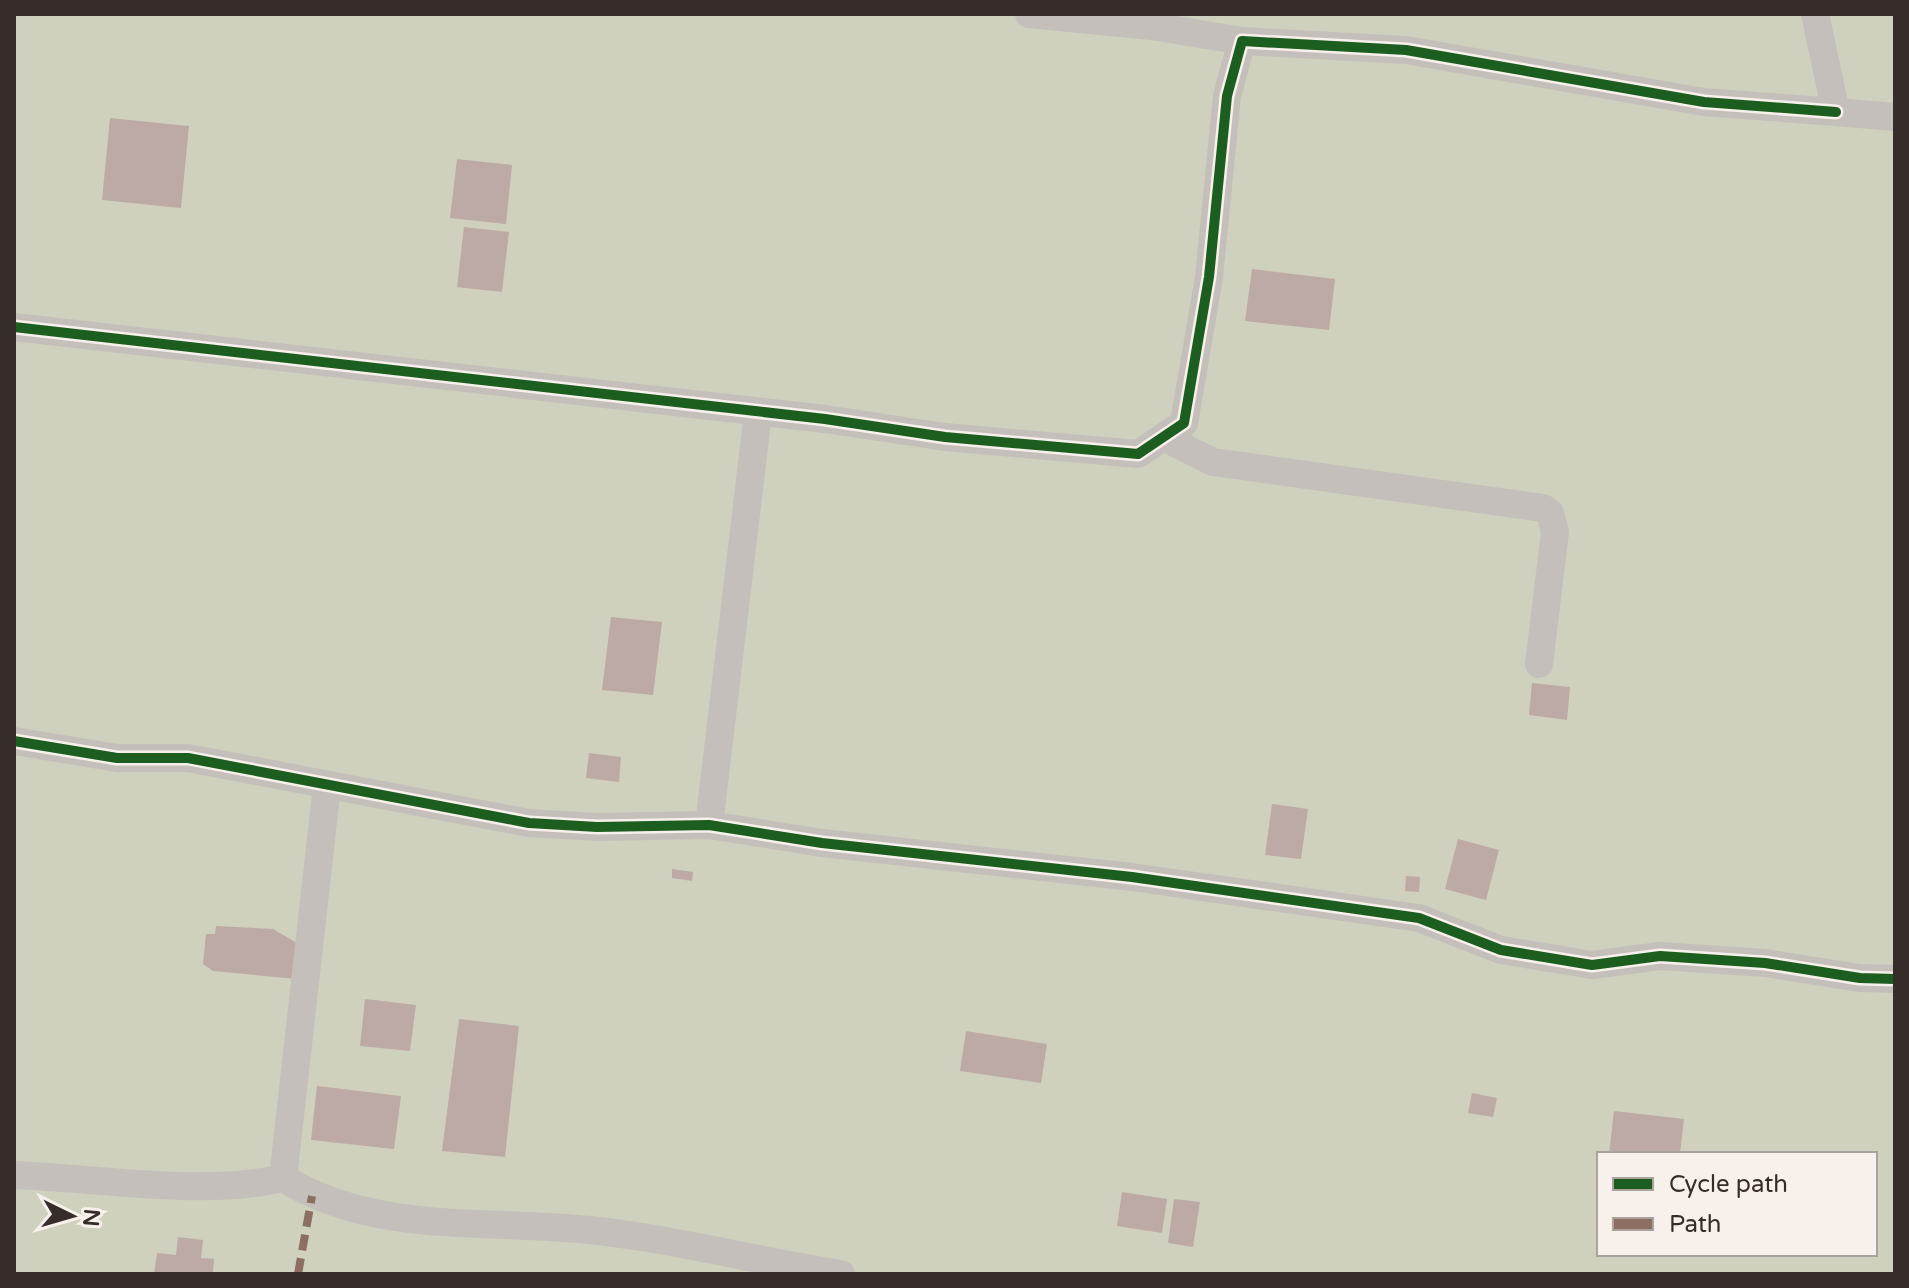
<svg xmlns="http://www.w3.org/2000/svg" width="1909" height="1288" font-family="'Varela Round',sans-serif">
<rect width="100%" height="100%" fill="#ece7e2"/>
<path fill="#cfd0bd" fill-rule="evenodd" d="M 14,14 L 1895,14 L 1895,1274 L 14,1274 ZM 1599,1154 L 1875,1154 L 1875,1254 L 1599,1254 Z"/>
<path fill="#beaaa5" d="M 110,118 L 189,126 L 181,208 L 102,200 Z
M 457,159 L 512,165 L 506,224 L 450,218 Z
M 464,227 L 509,232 L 502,292 L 457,287 Z
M 1252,269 L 1335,279 L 1329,330 L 1245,321 Z
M 611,617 L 662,622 L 653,695 L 602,690 Z
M 1532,683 L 1570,687 L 1567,720 L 1529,715 Z
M 589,753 L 621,757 L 619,782 L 586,778 Z
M 1272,804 L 1308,809 L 1301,859 L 1265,855 Z
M 1458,839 L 1499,850 L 1486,900 L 1445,889 Z
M 672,869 L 693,872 L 692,881 L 672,878 Z
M 1406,876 L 1420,877 L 1419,892 L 1405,891 Z
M 216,926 L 273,929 L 300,945 L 297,979 L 213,971 L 203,964 L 206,934 L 215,934 Z
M 365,999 L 416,1005 L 410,1051 L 360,1046 Z
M 459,1019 L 519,1026 L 505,1157 L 442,1151 Z
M 966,1031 L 1047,1044 L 1041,1083 L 960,1071 Z
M 317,1086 L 401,1096 L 394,1149 L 311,1140 Z
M 1472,1093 L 1497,1098 L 1493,1117 L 1468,1113 Z
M 1614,1111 L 1684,1119 L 1680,1154 L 1609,1154 Z
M 1122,1192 L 1167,1199 L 1162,1233 L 1117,1226 Z
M 1174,1199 L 1200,1202 L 1193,1247 L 1168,1243 Z
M 178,1237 L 203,1240 L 201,1258 L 214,1259 L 213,1274 L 154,1274 L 157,1253 L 176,1255 Z"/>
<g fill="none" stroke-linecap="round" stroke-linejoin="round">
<path stroke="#c5bfbb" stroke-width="28" d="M 1029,14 L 1152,26 L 1242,41
M 1815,14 L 1836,112 L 1895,117
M 14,327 L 825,419 L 945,437 L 1138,454 L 1184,423 L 1209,277 L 1227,96 L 1242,41 L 1406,50 L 1704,102 L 1836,112
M 1163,437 L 1213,462 L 1543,508 L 1550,513 L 1555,532 L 1539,664
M 14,741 L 117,758 L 188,758 L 529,823 L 597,827 L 709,825 L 822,843 L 1132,877 L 1419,918 L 1501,950 L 1592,965 L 1660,956 L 1765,963 L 1860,978 L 1895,979
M 709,825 L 758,413
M 14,1175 C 97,1178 204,1197 283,1178 L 327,786
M 283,1178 C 375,1235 486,1219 590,1230 C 674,1239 757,1261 841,1274"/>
<path stroke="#8d6e63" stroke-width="8" stroke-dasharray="16 8" stroke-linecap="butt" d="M 298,1274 L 312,1196"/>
<defs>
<path id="cycleway" d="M 14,327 L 825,419 L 945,437 L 1138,454 L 1184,423 L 1209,277 L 1227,96 L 1242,41 L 1406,50 L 1704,102 L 1836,112
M 14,741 L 117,758 L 188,758 L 529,823 L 597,827 L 709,825 L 822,843 L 1132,877 L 1419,918 L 1501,950 L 1592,965 L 1660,956 L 1765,963 L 1860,978 L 1895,979"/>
</defs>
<use href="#cycleway" stroke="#f8f0ea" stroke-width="15"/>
<use href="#cycleway" stroke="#1b5e20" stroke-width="10"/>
</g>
<rect width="1909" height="1288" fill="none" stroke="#362c29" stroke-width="32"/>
<rect x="1597" y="1152" width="280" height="104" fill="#f8f0ea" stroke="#aaa29d" stroke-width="2"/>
<rect x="1613" y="1178" width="40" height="12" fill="#1b5e20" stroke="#aaa29d" stroke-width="2"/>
<text x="1669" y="1192" font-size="24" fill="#362c29">Cycle path</text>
<rect x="1613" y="1218" width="40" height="12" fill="#8d6e63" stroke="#aaa29d" stroke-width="2"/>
<text x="1669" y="1232" font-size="24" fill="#362c29">Path</text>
<g transform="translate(72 1216) rotate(95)" stroke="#f8f0ea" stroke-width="6" paint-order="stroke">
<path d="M0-6L14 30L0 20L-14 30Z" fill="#362c29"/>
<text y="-12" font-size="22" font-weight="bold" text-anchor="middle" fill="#362c29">N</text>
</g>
</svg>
